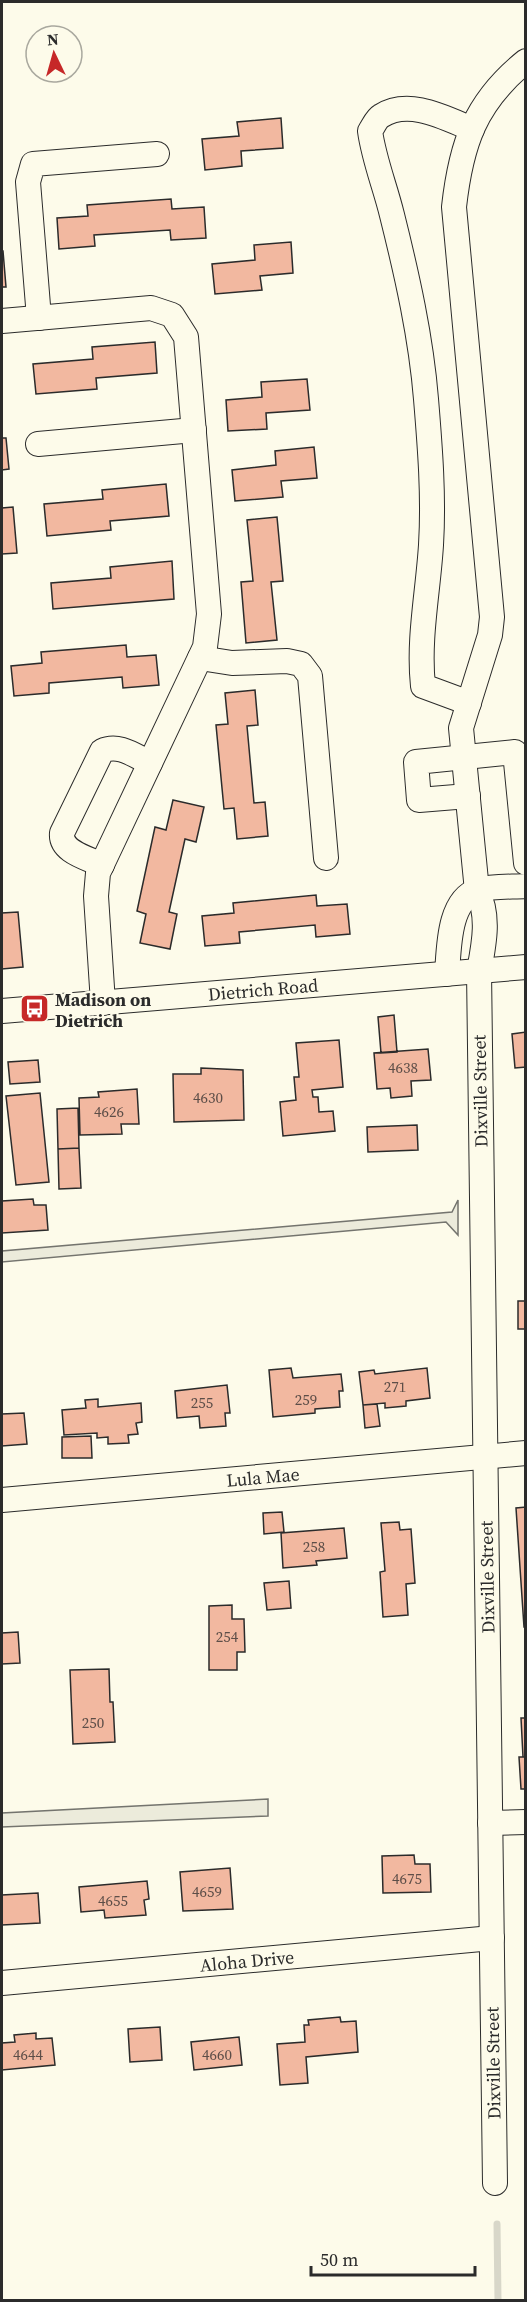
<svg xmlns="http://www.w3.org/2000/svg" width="527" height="2302" font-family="'Source Serif 4',serif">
<rect width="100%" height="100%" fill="#fdfbea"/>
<path fill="#ecebdb" stroke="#74746e" stroke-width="1.5" d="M 458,1200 L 458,1235 L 446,1222 L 2,1262 L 2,1251 L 452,1212 Z
M 268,1799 L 268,1816 L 2,1827 L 2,1813 Z"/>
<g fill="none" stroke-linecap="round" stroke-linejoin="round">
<path stroke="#d8d7c9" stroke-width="7" d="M 497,2224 L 498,2300"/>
</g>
<path fill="#f2b8a0" stroke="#2b2b2b" stroke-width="1.5" d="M 281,118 L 283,148 L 241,151 L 242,166 L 205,170 L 202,139 L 239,136 L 237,122 Z
M 171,199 L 172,209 L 204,207 L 206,238 L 171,240 L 170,230 L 94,235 L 95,246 L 59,249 L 57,218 L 88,216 L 87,205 Z
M 291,242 L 293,273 L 260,276 L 262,290 L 215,294 L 212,264 L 255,260 L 254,245 Z
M 2,251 L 3,251 L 6,287 L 2,287 Z
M 155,342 L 157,373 L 96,378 L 97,389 L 36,394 L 33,364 L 93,359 L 92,347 Z
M 307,379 L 310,410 L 266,413 L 267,429 L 228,431 L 226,400 L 262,397 L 261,382 Z
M 2,438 L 6,438 L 9,469 L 2,470 Z
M 314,447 L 317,478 L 281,481 L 283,497 L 235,501 L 232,470 L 276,465 L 275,451 Z
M 166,484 L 169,516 L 110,521 L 111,530 L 47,536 L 44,504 L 103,499 L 102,490 Z
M 13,507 L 17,553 L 2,554 L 2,508 Z
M 277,517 L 283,581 L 271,582 L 277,640 L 246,643 L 241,582 L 253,581 L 247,520 Z
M 172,561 L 174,599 L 53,609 L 51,583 L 111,578 L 110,567 Z
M 126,645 L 127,657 L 156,655 L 159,685 L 123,688 L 122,677 L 49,683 L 49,693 L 14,696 L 11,666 L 42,663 L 41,652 Z
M 255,690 L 258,725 L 247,726 L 254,803 L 265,802 L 268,836 L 237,839 L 234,808 L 224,809 L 216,725 L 228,724 L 225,693 Z
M 173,800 L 204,807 L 196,842 L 185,839 L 169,912 L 177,914 L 170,949 L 140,943 L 146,914 L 137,911 L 155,827 L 166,830 Z
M 316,895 L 317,906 L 347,904 L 350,934 L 316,937 L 315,925 L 239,932 L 240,943 L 205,946 L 202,916 L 234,913 L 233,903 Z
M 18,912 L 23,967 L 2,969 L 2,913 Z
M 394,1015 L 397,1052 L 381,1053 L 378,1017 Z
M 526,1032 L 526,1067 L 515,1068 L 512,1034 Z
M 339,1040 L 343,1087 L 312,1090 L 313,1097 L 318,1097 L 319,1112 L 333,1111 L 335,1131 L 283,1136 L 280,1102 L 296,1100 L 294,1077 L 299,1077 L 296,1043 Z
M 428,1049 L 431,1080 L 411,1081 L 412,1096 L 391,1098 L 390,1088 L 377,1089 L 374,1053 Z
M 38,1060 L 40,1082 L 10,1084 L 8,1062 Z
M 201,1068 L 243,1070 L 244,1120 L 174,1122 L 173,1074 L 201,1074 Z
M 137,1089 L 139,1124 L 121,1124 L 122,1134 L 80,1135 L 79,1098 L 99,1097 L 98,1092 Z
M 40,1093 L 49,1182 L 16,1185 L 6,1096 Z
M 78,1108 L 79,1148 L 58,1149 L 57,1109 Z
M 417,1125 L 418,1150 L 368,1152 L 367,1127 Z
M 79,1148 L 81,1188 L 59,1189 L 58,1149 Z
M 33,1199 L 34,1205 L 46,1205 L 48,1230 L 2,1233 L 2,1201 Z
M 518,1301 L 526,1301 L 526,1329 L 518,1329 Z
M 291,1368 L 293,1378 L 341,1374 L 343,1391 L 339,1391 L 340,1407 L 315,1409 L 315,1413 L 273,1417 L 269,1370 Z
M 427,1368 L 430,1398 L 406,1401 L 406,1406 L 385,1408 L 385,1403 L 363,1405 L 359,1372 L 374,1370 L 375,1374 Z
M 227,1385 L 230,1413 L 225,1413 L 226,1426 L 200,1428 L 199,1416 L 177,1418 L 175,1391 Z
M 98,1399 L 98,1407 L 141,1403 L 142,1422 L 136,1423 L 138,1434 L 128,1435 L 129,1443 L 108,1444 L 108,1437 L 97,1438 L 97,1433 L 64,1435 L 62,1410 L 86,1408 L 85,1400 Z
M 377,1404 L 380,1426 L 365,1428 L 363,1405 Z
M 24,1413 L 27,1444 L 2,1446 L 2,1414 Z
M 91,1436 L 92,1458 L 62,1458 L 62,1437 Z
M 526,1507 L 526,1627 L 524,1627 L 516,1508 Z
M 282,1512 L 284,1532 L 264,1534 L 263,1513 Z
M 399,1522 L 400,1530 L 411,1529 L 415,1583 L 406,1584 L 408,1615 L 383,1617 L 380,1572 L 385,1571 L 381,1523 Z
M 344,1528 L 347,1558 L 316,1561 L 317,1565 L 283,1568 L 281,1533 Z
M 289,1581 L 291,1608 L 267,1610 L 264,1583 Z
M 232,1605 L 232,1619 L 244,1619 L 245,1652 L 237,1652 L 237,1670 L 209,1670 L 209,1606 Z
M 18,1632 L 20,1663 L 2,1664 L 2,1633 Z
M 109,1669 L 110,1702 L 113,1702 L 115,1742 L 73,1744 L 70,1670 Z
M 521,1718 L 526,1718 L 526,1757 L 523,1757 Z
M 519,1757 L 526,1757 L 526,1789 L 521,1789 Z
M 414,1855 L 415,1864 L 430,1864 L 431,1892 L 383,1893 L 382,1856 Z
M 230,1868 L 233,1909 L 183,1911 L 180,1872 Z
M 147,1881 L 149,1899 L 144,1900 L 146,1915 L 105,1918 L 104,1910 L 81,1912 L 79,1887 Z
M 38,1893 L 40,1923 L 2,1925 L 2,1895 Z
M 340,2017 L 341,2022 L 356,2021 L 358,2052 L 306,2057 L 308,2083 L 280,2085 L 277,2044 L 305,2042 L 304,2025 L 309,2025 L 308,2020 Z
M 160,2027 L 162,2060 L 130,2062 L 128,2029 Z
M 36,2033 L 36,2039 L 52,2038 L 55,2065 L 2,2070 L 2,2043 L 15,2042 L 14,2035 Z
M 239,2037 L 242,2065 L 194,2070 L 191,2042 Z"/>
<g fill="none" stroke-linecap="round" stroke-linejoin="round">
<defs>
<g id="minor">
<path d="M 39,318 L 28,182 L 33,164 L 157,154"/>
<path d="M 2,321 L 151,308 L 172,315 L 186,337 L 209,614 L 205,647 L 98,873 L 96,896 L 103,1003"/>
<path d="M 38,444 L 194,430"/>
<path d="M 200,658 L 232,663 L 287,661 L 301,664 L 310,676 L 326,858"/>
<path d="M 469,703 L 423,686 C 418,639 428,593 431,545 C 434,497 430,447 426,399 C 421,337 407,275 392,215 C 385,186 374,160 370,131 C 373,127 376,119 381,116 C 409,98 445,118 472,129"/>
<path d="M 468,796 L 419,800 L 416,762 L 515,752 L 526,863"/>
<path d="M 102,865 C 88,858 60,852 62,833 L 102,751 C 119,743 135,756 150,763"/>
<path d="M 447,974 C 449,949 448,900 478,890 C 492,886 511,887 526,886"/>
<path id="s1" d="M 2,1011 L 526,967"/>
<path id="s2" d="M 2,1500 L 526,1453"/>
<path d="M 490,1823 L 526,1822"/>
<path id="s3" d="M 2,1983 L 492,1938"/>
<path d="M 495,2183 L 479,971 C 484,944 490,915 477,891 L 461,728 L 490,635 L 492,617 L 454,207 C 461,144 475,102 526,61"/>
</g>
</defs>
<use href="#minor" stroke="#2b2b2b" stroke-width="26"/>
<use href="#minor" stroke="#fdfbea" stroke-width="24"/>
</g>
<defs>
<symbol id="bus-square" viewBox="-11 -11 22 22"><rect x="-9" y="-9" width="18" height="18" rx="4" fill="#c62828" stroke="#fdfbea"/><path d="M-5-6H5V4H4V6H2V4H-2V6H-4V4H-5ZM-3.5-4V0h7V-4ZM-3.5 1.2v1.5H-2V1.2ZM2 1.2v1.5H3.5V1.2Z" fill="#fff"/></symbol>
</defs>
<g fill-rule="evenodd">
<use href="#bus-square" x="18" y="992" width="33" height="33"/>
</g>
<g text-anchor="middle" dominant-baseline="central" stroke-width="4.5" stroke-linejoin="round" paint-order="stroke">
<g font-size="15" fill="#5d4e48">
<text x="403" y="1067">4638</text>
<text x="208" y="1097">4630</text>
<text x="109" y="1111">4626</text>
<text x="395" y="1386">271</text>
<text x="306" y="1399">259</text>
<text x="202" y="1402">255</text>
<text x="314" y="1546">258</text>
<text x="227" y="1636">254</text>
<text x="93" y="1722">250</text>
<text x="407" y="1878">4675</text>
<text x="207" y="1891">4659</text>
<text x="113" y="1900">4655</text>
<text x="28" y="2054">4644</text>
<text x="217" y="2054">4660</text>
</g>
<g font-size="18" fill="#2b2b2b" stroke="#fdfbea">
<text stroke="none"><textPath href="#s1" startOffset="262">Dietrich Road</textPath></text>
<text transform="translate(480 1091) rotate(-91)">Dixville Street</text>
<text stroke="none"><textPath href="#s2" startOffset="262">Lula Mae</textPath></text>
<text transform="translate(487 1577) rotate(-91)">Dixville Street</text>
<text stroke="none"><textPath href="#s3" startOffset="246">Aloha Drive</textPath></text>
<text transform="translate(493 2063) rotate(-91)">Dixville Street</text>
</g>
<g font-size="18" font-weight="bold" fill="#2b2b2b" stroke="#fdfbea" text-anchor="start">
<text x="55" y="999">Madison on<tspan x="55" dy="21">Dietrich</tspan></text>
</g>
</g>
<rect width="527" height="2302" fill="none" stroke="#2b2b2b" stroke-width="6"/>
<g transform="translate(54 54) rotate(355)"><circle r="28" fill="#fdfbea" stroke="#a9a89e" stroke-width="1.5"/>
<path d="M0-4.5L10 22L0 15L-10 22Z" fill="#c62828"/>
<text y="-9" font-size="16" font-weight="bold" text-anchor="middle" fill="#2b2b2b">N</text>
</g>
<path d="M311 2266v9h164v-9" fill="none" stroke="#2b2b2b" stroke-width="3"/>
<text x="320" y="2266" font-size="18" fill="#2b2b2b" stroke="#fdfbea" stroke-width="4.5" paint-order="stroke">50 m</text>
</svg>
